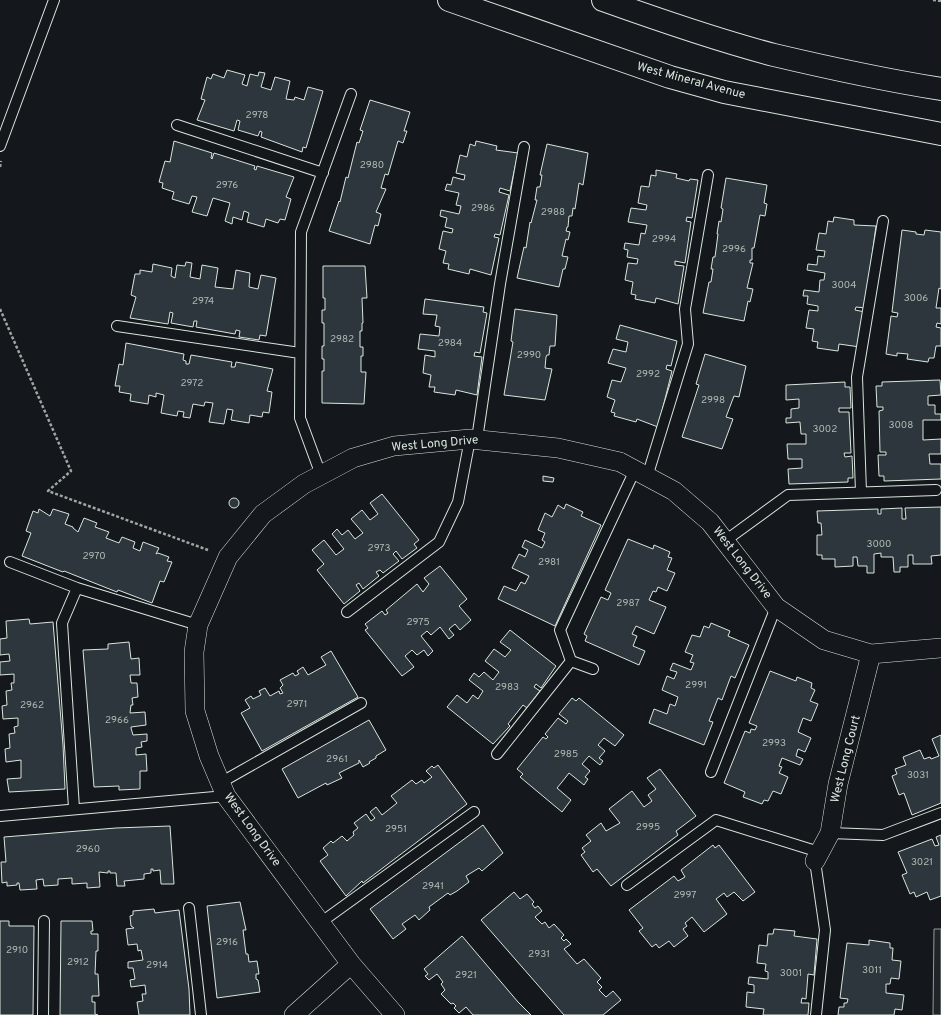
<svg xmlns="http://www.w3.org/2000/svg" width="941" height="1015" font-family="Overpass,sans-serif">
<rect width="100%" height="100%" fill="#14181c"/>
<path fill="#202428" stroke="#939e99" d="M 934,929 L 941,929 L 941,1015 L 933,1015 Z"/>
<path fill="#2c363c" stroke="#d8e6dc" d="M 227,70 L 245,75 L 242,84 L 247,86 L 250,74 L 258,76 L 259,72 L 265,73 L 261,87 L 271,90 L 275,77 L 290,81 L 286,99 L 294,100 L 295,97 L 304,100 L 308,87 L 323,91 L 306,148 L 303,147 L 302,152 L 261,137 L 262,132 L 260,131 L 258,136 L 238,130 L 240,121 L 237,120 L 234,131 L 197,120 L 205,100 L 201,99 L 207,77 L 211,79 L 213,74 L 224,78 Z
M 370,100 L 410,112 L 404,131 L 407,131 L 403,143 L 398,141 L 388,175 L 385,174 L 381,188 L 386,189 L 376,212 L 381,214 L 378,226 L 375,225 L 370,244 L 329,231 L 339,201 L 340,202 L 346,177 L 348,178 L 357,142 L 359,143 L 363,131 L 360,130 Z
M 174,141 L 212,153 L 211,158 L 212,159 L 214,153 L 255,166 L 254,169 L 256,170 L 257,166 L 294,177 L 286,197 L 291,199 L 285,220 L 280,219 L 278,223 L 266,219 L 264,227 L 247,222 L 249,213 L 244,211 L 242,220 L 233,217 L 232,224 L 225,221 L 230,203 L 213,198 L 207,216 L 192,212 L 197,197 L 192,196 L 189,204 L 172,199 L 174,192 L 162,188 L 163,183 L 159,182 L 165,161 L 170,162 Z
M 476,141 L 497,146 L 496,150 L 518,153 L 510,191 L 500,188 L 499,192 L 509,195 L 500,235 L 495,234 L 494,237 L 499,238 L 491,275 L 470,269 L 469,274 L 448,269 L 449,264 L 443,263 L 446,251 L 439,249 L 443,231 L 452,233 L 453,229 L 445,227 L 447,218 L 440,216 L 441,210 L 459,214 L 461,206 L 456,205 L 459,193 L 445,190 L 447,184 L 451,185 L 453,177 L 464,180 L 465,175 L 456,173 L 460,155 L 467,157 L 470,144 L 475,146 Z
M 547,144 L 588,153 L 583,185 L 579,183 L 575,209 L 573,208 L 572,216 L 569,216 L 568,227 L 567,227 L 566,231 L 570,232 L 568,240 L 566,239 L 562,256 L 568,257 L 565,269 L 563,269 L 559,287 L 517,278 L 524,247 L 526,248 L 530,222 L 531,223 L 537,200 L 535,200 L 537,187 L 540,187 L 542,175 L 540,175 Z
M 656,170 L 677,174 L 676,178 L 689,181 L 690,179 L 698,180 L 692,218 L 687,217 L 686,221 L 691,222 L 685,263 L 675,261 L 675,265 L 684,266 L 678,304 L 656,298 L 655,303 L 635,299 L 636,295 L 631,294 L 633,282 L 625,280 L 628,263 L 637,264 L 638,259 L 627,257 L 628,250 L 624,249 L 625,243 L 639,245 L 641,233 L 645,234 L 647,225 L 628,222 L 631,208 L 646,210 L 647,205 L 638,203 L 641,186 L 649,187 L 651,175 L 656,176 Z
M 726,178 L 767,185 L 764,203 L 767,204 L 765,216 L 760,215 L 754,248 L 752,248 L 752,260 L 750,260 L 750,263 L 753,263 L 747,288 L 753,289 L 750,302 L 748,301 L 744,321 L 703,313 L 709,282 L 711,282 L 713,269 L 711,269 L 713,257 L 715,257 L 718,234 L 717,234 L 719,221 L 721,222 L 723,209 L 721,208 Z
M 834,217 L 854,220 L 854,225 L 876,226 L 865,308 L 856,307 L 855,310 L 865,312 L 860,347 L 839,344 L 838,351 L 817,348 L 818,342 L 812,341 L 814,329 L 806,328 L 809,310 L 818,311 L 818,306 L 807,304 L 808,296 L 803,296 L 804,290 L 819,292 L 820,280 L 824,280 L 825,273 L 807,270 L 808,264 L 817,265 L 818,256 L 824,257 L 825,251 L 816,250 L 819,233 L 826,234 L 828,221 L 833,222 Z
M 902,230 L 916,232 L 916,234 L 924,235 L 925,230 L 941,232 L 941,289 L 939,288 L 936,308 L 941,308 L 941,324 L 937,323 L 936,327 L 941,328 L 941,346 L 936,346 L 934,358 L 929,358 L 928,362 L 907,359 L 908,354 L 897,353 L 897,356 L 886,354 L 891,316 L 897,317 L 898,313 L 892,312 Z
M 186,262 L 192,263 L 190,277 L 200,279 L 202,265 L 218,268 L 215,287 L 233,289 L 236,270 L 250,273 L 249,287 L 258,289 L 261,275 L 276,278 L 266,336 L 260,335 L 259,340 L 239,337 L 240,331 L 236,330 L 235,334 L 196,327 L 197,321 L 194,321 L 193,327 L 171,323 L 173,313 L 170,312 L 168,324 L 130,318 L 136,297 L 131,295 L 135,274 L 140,274 L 140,270 L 152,272 L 153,264 L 172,268 L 171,276 L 175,278 L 177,265 L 185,266 Z
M 323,266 L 365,266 L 367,298 L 362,298 L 363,323 L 362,323 L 362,331 L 360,331 L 360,347 L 363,347 L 363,356 L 361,356 L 361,372 L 366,372 L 364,404 L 322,403 L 322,371 L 324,371 L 324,359 L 322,359 L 322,346 L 324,346 L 324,323 L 322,323 L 322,310 L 325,310 L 325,298 L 323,298 Z
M 425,299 L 484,307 L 483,312 L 487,313 L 480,353 L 475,352 L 474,356 L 482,357 L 477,395 L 456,390 L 455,395 L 434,392 L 435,387 L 429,387 L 431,375 L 423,373 L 425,355 L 435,357 L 435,351 L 418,349 L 420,334 L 439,336 L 440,327 L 435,326 L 437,315 L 423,314 Z
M 515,309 L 557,315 L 555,346 L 550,346 L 549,355 L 547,355 L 546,357 L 545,368 L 552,369 L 545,400 L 504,395 L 513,342 L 511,341 Z
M 620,325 L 677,341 L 671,366 L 667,365 L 666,369 L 672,371 L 658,427 L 637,419 L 636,422 L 614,416 L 615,413 L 611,412 L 615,400 L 607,397 L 612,380 L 621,382 L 626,368 L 608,363 L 613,349 L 626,352 L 628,342 L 616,339 Z
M 126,343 L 184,354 L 183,360 L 186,361 L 186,364 L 189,364 L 191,355 L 232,362 L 231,367 L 235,367 L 236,362 L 273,369 L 267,391 L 272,392 L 269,413 L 263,412 L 262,417 L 250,415 L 249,423 L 231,420 L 233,410 L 227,409 L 224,424 L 209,422 L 213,403 L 205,402 L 204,406 L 193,404 L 190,418 L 183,417 L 184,412 L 178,411 L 177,416 L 161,413 L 164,395 L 156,393 L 156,397 L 149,395 L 148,404 L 130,401 L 131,394 L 119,392 L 120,386 L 115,386 L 119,364 L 123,365 Z
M 705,354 L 746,366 L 739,397 L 734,396 L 726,417 L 733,419 L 722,449 L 682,437 L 699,385 L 696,384 Z
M 940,380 L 941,395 L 928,396 L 928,405 L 935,405 L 935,414 L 941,414 L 941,420 L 923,420 L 923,440 L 941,439 L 941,454 L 929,454 L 930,464 L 941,464 L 941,479 L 884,481 L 884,476 L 879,476 L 878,455 L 886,455 L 886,452 L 880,452 L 879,411 L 883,410 L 883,407 L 877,407 L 876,386 L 882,386 L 882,382 Z
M 845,382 L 845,387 L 850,387 L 851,408 L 839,408 L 839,412 L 849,412 L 851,453 L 844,453 L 845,457 L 852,456 L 853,478 L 848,478 L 848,482 L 789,484 L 788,469 L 802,468 L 802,459 L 788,459 L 787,444 L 806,444 L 806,434 L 801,434 L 800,422 L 786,423 L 786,418 L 791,418 L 791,409 L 799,408 L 799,399 L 786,400 L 786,385 Z
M 543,476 L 554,478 L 553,482 L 543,481 Z
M 382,494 L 419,540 L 414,544 L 417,548 L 402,559 L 396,551 L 393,554 L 399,561 L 383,573 L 380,570 L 376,572 L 379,576 L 363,589 L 359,583 L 356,585 L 360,591 L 344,604 L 317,570 L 324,564 L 312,550 L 324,540 L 336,555 L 344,549 L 332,534 L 337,529 L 342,535 L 348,530 L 355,539 L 363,533 L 351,519 L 362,510 L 370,520 L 378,514 L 370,503 Z
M229 503a5 5 0 1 1 10 0a5 5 0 1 1-10 0Z
M 566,504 L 583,512 L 581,516 L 601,525 L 555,626 L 498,599 L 504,586 L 516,591 L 521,582 L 525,584 L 529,576 L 512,568 L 519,554 L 525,557 L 528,550 L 522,547 L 525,540 L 542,548 L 545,542 L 542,540 L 545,533 L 538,530 L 545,513 L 552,517 L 558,505 L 564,509 Z
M 941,507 L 941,555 L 931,556 L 932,564 L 913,564 L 913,555 L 908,555 L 908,567 L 900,567 L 900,572 L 894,572 L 893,557 L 881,557 L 881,553 L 874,554 L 874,573 L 867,573 L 867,566 L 858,566 L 857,557 L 853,557 L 853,566 L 835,567 L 835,559 L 822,559 L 822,555 L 817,555 L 817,535 L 822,535 L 821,523 L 818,523 L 817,511 L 878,509 L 878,514 L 881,514 L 881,509 L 902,508 L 902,519 L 906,519 L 905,508 Z
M 39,509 L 50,516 L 53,509 L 69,514 L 65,524 L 73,527 L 73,528 L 78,532 L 84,518 L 97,523 L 95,527 L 109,532 L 106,538 L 119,543 L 122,537 L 135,542 L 133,548 L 140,551 L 143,542 L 159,548 L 156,554 L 158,553 L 169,557 L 167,561 L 172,562 L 164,582 L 160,581 L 152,603 L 118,590 L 117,592 L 64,571 L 63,572 L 22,556 L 31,533 L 26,531 L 33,511 L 38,513 Z
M 628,539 L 653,549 L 654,545 L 670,552 L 668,557 L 672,558 L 667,570 L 675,573 L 667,591 L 658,587 L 656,592 L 653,591 L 649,600 L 666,607 L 654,634 L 636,626 L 632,634 L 637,636 L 633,646 L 645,651 L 639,665 L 585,641 L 587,636 L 584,634 L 601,597 L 608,600 L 611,593 L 605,590 Z
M 440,566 L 467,599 L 459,606 L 471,620 L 460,630 L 455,624 L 449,629 L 454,635 L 449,639 L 440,627 L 431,635 L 427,631 L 421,636 L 433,651 L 428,656 L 424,650 L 417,655 L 412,650 L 405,656 L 414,667 L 402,676 L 365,630 L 368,628 L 365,624 L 382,611 L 385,615 L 388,613 L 386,610 L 417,584 L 423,592 L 429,584 L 424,578 Z
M 29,619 L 30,624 L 53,622 L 63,745 L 65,789 L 9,792 L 7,779 L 21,778 L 21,760 L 6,762 L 5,749 L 10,748 L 9,734 L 15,733 L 14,727 L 18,726 L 18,718 L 3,719 L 2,706 L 7,705 L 6,691 L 12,690 L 11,683 L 14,683 L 14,674 L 0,675 L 0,662 L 10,661 L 9,654 L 0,655 L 0,639 L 7,638 L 6,621 Z
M 711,623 L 730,631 L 728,636 L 749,645 L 735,678 L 731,676 L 722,700 L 718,698 L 709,721 L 713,722 L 704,745 L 649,723 L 654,709 L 667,714 L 670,704 L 675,706 L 678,697 L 662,690 L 667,676 L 674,679 L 677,672 L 670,670 L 673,663 L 691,670 L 694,663 L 690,662 L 693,655 L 685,652 L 692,635 L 700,637 L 704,626 L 709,628 Z
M 510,630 L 556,666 L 541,688 L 536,684 L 534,687 L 540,691 L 527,708 L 523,705 L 508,724 L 510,726 L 493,744 L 447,707 L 457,695 L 467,703 L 473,695 L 478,699 L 483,691 L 469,680 L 474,673 L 479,677 L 484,672 L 493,680 L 499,672 L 485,661 L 494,649 L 505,657 L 511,650 L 500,642 Z
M 129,642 L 131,659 L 139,658 L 140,675 L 130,675 L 131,683 L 137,683 L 138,697 L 132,698 L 133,705 L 131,705 L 130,713 L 145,712 L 146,725 L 131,727 L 131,728 L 133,735 L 147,734 L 147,741 L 141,742 L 142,747 L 136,748 L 136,755 L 146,754 L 147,771 L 140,771 L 140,789 L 119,790 L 119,786 L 94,787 L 83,650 L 108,649 L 108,644 Z
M 331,651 L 358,697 L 262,751 L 241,713 L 250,708 L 245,700 L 251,696 L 253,699 L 261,695 L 259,691 L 265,688 L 270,696 L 279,691 L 280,694 L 283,693 L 280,688 L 283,685 L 280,680 L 293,673 L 295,676 L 299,674 L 297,671 L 303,667 L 308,675 L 326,665 L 321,657 Z
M 770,671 L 796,681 L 797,677 L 812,683 L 811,688 L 815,690 L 810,701 L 818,704 L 811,721 L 803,718 L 798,732 L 811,738 L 805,752 L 798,749 L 796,756 L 803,759 L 800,765 L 782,758 L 779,766 L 782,767 L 779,773 L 788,777 L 781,794 L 773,791 L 768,801 L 764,800 L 762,804 L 743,797 L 745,792 L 724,783 L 745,731 L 750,733 L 751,729 L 755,730 L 757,726 L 749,723 Z
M 572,698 L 576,701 L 579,698 L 624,735 L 615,746 L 604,738 L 598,745 L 605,751 L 599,758 L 603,761 L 600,765 L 589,756 L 582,764 L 590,771 L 585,777 L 588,779 L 584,785 L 569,773 L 562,782 L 557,788 L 571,800 L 562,812 L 520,777 L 523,774 L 517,769 L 543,737 L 546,739 L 548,737 L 545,734 L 558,718 L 566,724 L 568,721 L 559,714 Z
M 369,720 L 386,750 L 376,756 L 376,758 L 369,762 L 370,763 L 363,767 L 359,760 L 359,763 L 339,773 L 342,778 L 327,785 L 326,783 L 298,798 L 282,769 Z
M 941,735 L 941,803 L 912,815 L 904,793 L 899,795 L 892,776 L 897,774 L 895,769 L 906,765 L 903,757 L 920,750 L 924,759 L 930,757 L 931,759 L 939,756 L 932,739 Z
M 438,765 L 467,804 L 363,883 L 362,881 L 346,896 L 320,861 L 328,855 L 323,848 L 331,841 L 333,843 L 342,836 L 347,841 L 354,835 L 353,832 L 358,828 L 354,823 L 366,814 L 371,821 L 375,818 L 370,812 L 376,807 L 382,815 L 397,803 L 391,796 L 412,780 L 416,784 L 422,780 L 424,783 L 432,777 L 426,771 L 432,766 L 434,768 Z
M 660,769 L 696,816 L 676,831 L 678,835 L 611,886 L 597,869 L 593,872 L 581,855 L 585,852 L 582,848 L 591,841 L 586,835 L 601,823 L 606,831 L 620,823 L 609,809 L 632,791 L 644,807 L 652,801 L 648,795 L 656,789 L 647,778 Z
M 483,825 L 503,853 L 482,871 L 479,868 L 466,876 L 469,882 L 457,891 L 450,895 L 448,893 L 429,907 L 430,910 L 419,920 L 415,915 L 402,924 L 406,929 L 393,939 L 370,909 Z
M 170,826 L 174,884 L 161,884 L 160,870 L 153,871 L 153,869 L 151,869 L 151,873 L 144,874 L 144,879 L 124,881 L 125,886 L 117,886 L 116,873 L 110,873 L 110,871 L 108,871 L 108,873 L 99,872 L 100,887 L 87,888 L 87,883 L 72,884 L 72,878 L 58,879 L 58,885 L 44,886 L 43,879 L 36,880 L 37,889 L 20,890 L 19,883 L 17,883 L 17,885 L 7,886 L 7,882 L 2,883 L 1,862 L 6,862 L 4,837 L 116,828 Z
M 941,835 L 941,896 L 930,900 L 927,892 L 916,897 L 914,892 L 910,894 L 902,875 L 907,873 L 898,852 L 932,839 L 935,846 L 939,845 L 936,837 Z
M 713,845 L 715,848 L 719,845 L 755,892 L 743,901 L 734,892 L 727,897 L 724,893 L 716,899 L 727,914 L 704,932 L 692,917 L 685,923 L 687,926 L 683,929 L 688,936 L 674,947 L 669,941 L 659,948 L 656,944 L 652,947 L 639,931 L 643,928 L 629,910 L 674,876 L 678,881 L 685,877 L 681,870 Z
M 514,892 L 520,899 L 527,894 L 534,902 L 532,904 L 535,908 L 538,906 L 542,911 L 535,917 L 542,924 L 545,922 L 549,928 L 554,924 L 564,935 L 561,938 L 564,941 L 566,939 L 571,944 L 564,949 L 577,964 L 584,959 L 601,978 L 597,982 L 602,987 L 599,990 L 606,997 L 613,991 L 621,1000 L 603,1015 L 564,1015 L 481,920 Z
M 240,902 L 246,930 L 243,930 L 246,954 L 248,954 L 249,962 L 257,961 L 259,974 L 256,974 L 256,979 L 258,980 L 260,992 L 217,998 L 207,906 Z
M 154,909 L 155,913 L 179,910 L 189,989 L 190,1015 L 139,1015 L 137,1002 L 143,1001 L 142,994 L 146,994 L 145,985 L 131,987 L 130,980 L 135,979 L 133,968 L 128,968 L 128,962 L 143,960 L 141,950 L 138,951 L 137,944 L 128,945 L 126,929 L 134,928 L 131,926 L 130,916 L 133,915 L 133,911 Z
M 0,921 L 9,921 L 9,926 L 34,926 L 33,1015 L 0,1015 Z
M 61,921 L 92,921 L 93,931 L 91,931 L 91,934 L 98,934 L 98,951 L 96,951 L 95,974 L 98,974 L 99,996 L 92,996 L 92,1002 L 95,1002 L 95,1014 L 98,1015 L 60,1015 Z
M 774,929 L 795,931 L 794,936 L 817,939 L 814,975 L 808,974 L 806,999 L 802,998 L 801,1003 L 809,1003 L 808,1015 L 763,1015 L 764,1009 L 746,1007 L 747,992 L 754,993 L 754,985 L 748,984 L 749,977 L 768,979 L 768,972 L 765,971 L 766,964 L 757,963 L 759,945 L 767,946 L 768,934 L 773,934 Z
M 462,936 L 518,1002 L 531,1015 L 473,1015 L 466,1007 L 459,1013 L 454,1008 L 456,1006 L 453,1003 L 451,1004 L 441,994 L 445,990 L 441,984 L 443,982 L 437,974 L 429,980 L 425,976 L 428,974 L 424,969 Z
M 869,940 L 890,943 L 890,948 L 893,948 L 892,960 L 901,961 L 899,979 L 891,978 L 890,984 L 886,984 L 886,993 L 904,995 L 902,1010 L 895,1009 L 894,1015 L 838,1015 L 839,1007 L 844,1007 L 844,1003 L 847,1003 L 848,999 L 840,998 L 847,943 L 869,945 Z"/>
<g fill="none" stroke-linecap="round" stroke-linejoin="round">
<defs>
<path id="service" d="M 177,125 L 323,173
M 0,146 L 54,0
M 117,326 L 300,353
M 477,439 L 500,284 L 524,147
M 321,475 L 300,418 L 301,232 L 351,94
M 647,477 L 688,344 L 685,309 L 708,175
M 861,492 L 857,377 L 883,221
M 725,541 L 788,495 L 936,490
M 10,562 L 77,588 L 198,625
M 347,612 L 439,542 L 458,502 L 470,439
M 571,661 L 593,669
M 497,754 L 571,661 L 560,630 L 635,470
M 711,772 L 776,607
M 220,783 L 361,703
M 74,808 L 62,623 L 77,588
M 0,816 L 226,796
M 830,833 L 883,835 L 941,813
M 815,861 L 825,930 L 816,1015
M 627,885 L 716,820 L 819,852
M 189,908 L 201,1015
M 320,923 L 474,812
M 43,1015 L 44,921"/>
<path id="minor" d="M 815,861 L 830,833 L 838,784 L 871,654
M 294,1015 L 351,964
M 395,1015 L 351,964 L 226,796 L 209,756 L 195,711 L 194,652 L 198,625 L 228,557 L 263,514 L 304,484 L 353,458 L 394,446 L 470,439 L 558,448 L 620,462 L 674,491 L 710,522 L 776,607 L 824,640 L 871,654 L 941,648"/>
<path id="secondary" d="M 449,0 L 670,77 L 724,92 L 941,134
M 603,0 C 659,20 716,40 774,55 C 829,68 885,80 941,89"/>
</defs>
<use href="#service" stroke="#d8e6dc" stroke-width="12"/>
<use href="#minor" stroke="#d8e6dc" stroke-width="20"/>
<use href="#secondary" stroke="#d8e6dc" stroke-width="24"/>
<path stroke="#9da8a2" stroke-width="2.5" stroke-dasharray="3 2" stroke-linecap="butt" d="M 933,0 L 941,1
M 0,167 L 1,161
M 0,309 L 71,471 L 48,491 L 208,550"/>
<use href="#service" stroke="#14181c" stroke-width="10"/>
<use href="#minor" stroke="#14181c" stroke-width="19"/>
<use href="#secondary" stroke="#14181c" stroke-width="22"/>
</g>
<g text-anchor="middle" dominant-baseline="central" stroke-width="3" stroke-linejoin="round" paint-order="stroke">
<g font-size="10" fill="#adbab4">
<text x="257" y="115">2978</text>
<text x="372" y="165">2980</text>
<text x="227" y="185">2976</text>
<text x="483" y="208">2986</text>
<text x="553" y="212">2988</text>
<text x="664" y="239">2994</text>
<text x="734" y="249">2996</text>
<text x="844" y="285">3004</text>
<text x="916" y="298">3006</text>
<text x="203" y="301">2974</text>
<text x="342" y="339">2982</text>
<text x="450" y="343">2984</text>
<text x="529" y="355">2990</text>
<text x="648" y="374">2992</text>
<text x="192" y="383">2972</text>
<text x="713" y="400">2998</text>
<text x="901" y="425">3008</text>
<text x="825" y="429">3002</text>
<text x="879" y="544">3000</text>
<text x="379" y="548">2973</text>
<text x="94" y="556">2970</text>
<text x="549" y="562">2981</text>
<text x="628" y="603">2987</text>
<text x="418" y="622">2975</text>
<text x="696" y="685">2991</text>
<text x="507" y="687">2983</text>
<text x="297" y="704">2971</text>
<text x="32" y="705">2962</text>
<text x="117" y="720">2966</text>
<text x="774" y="743">2993</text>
<text x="566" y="754">2985</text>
<text x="337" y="759">2961</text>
<text x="918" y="775">3031</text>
<text x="648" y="827">2995</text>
<text x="396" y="829">2951</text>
<text x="88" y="849">2960</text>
<text x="922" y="862">3021</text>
<text x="433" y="886">2941</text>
<text x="685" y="895">2997</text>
<text x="227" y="942">2916</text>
<text x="17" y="950">2910</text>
<text x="539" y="954">2931</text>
<text x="78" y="962">2912</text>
<text x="157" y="965">2914</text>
<text x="872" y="970">3011</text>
<text x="791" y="973">3001</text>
<text x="466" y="975">2921</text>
</g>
<g font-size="12" fill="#d8e6dc" stroke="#14181c">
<text transform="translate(691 81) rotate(15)">West Mineral Avenue</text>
<text transform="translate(435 444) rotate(-5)">West Long Drive</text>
<text transform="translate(742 563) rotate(52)">West Long Drive</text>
<text transform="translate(846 759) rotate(-76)">West Long Court</text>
<text transform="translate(252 830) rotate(54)">West Long Drive</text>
</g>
</g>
</svg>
